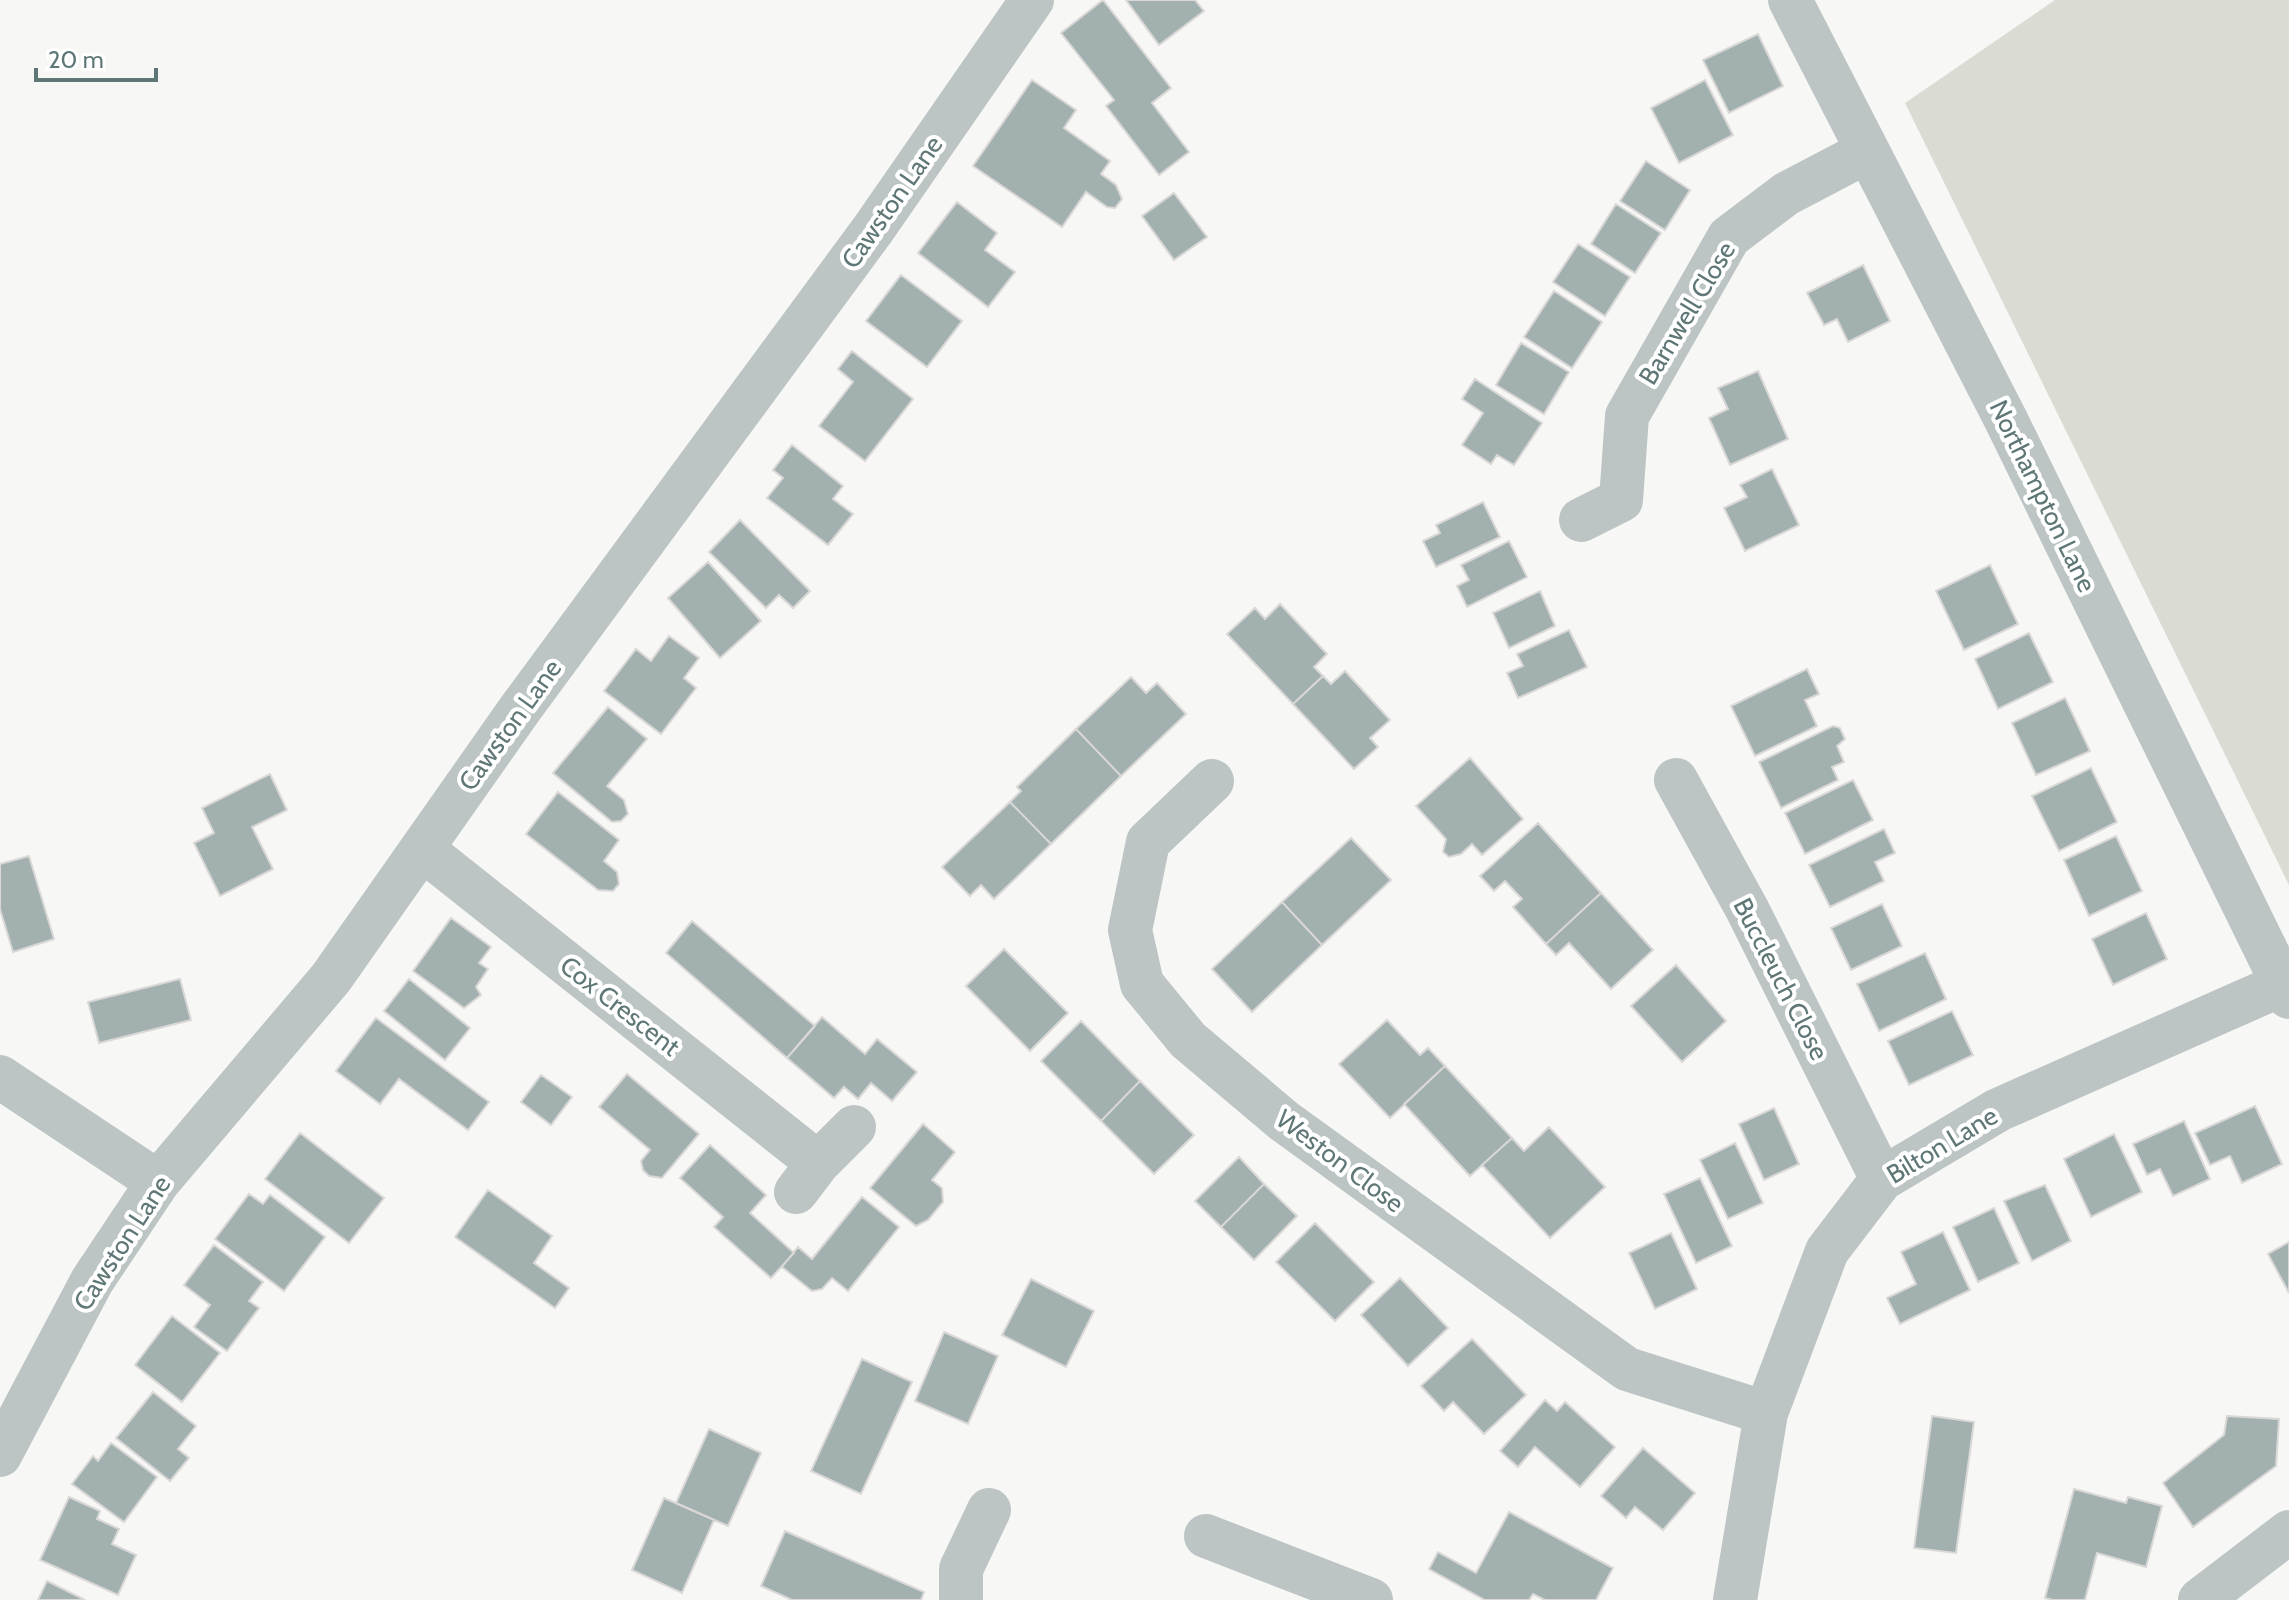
<svg xmlns="http://www.w3.org/2000/svg" width="2289" height="1600" font-family="Cabin,sans-serif">
<rect width="100%" height="100%" fill="#f7f7f5"/>
<path fill="#dadcd4" d="M 2055,0 L 2289,0 L 2289,885 L 1905,103 Z"/>
<path fill="#a2b0b0" stroke="#d9d8d7" stroke-width="2" d="M 1103,0 L 1171,88 L 1152,103 L 1189,152 L 1159,175 L 1106,106 L 1114,100 L 1061,33 Z
M 1126,0 L 1195,0 L 1204,11 L 1159,45 Z
M 1758,34 L 1783,86 L 1729,113 L 1703,60 Z
M 1032,80 L 1076,110 L 1064,128 L 1110,161 L 1101,174 L 1116,185 L 1122,199 L 1115,208 L 1107,207 L 1086,192 L 1062,227 L 973,166 Z
M 1705,80 L 1733,135 L 1679,163 L 1651,108 Z
M 1646,161 L 1690,190 L 1665,230 L 1620,201 Z
M 1174,193 L 1207,237 L 1174,260 L 1142,216 Z
M 957,202 L 997,233 L 985,250 L 1015,272 L 988,307 L 918,253 Z
M 1616,204 L 1661,233 L 1635,273 L 1591,244 Z
M 1578,244 L 1630,277 L 1605,316 L 1553,282 Z
M 1863,265 L 1890,321 L 1848,342 L 1837,319 L 1824,325 L 1807,293 Z
M 901,275 L 962,321 L 927,367 L 866,321 Z
M 1554,291 L 1602,322 L 1572,368 L 1524,337 Z
M 1521,343 L 1569,372 L 1544,414 L 1496,385 Z
M 852,351 L 913,399 L 865,461 L 819,426 L 853,382 L 838,369 Z
M 1758,371 L 1788,439 L 1730,465 L 1709,418 L 1728,409 L 1718,388 Z
M 1475,379 L 1542,423 L 1514,465 L 1497,455 L 1491,464 L 1462,445 L 1483,413 L 1462,399 Z
M 792,445 L 843,486 L 833,499 L 853,514 L 828,545 L 767,498 L 783,478 L 773,470 Z
M 1772,469 L 1799,525 L 1745,551 L 1724,508 L 1747,497 L 1740,485 Z
M 1483,502 L 1500,537 L 1436,567 L 1423,541 L 1440,533 L 1436,525 Z
M 740,520 L 810,591 L 793,608 L 779,595 L 766,608 L 709,552 Z
M 1509,541 L 1527,577 L 1467,607 L 1457,586 L 1469,580 L 1461,565 Z
M 708,562 L 761,621 L 720,658 L 668,598 Z
M 1990,565 L 2018,624 L 1964,650 L 1936,591 Z
M 1540,591 L 1555,626 L 1509,648 L 1493,613 Z
M 1280,604 L 1327,654 L 1314,667 L 1323,676 L 1293,704 L 1227,634 L 1255,608 L 1265,619 Z
M 1569,630 L 1587,667 L 1518,698 L 1507,673 L 1523,666 L 1517,654 Z
M 2029,633 L 2053,682 L 1998,709 L 1975,659 Z
M 669,636 L 699,658 L 684,678 L 696,688 L 661,734 L 604,691 L 636,649 L 651,661 Z
M 1807,669 L 1819,694 L 1805,700 L 1817,726 L 1755,756 L 1731,706 Z
M 1345,671 L 1390,720 L 1370,738 L 1378,747 L 1354,769 L 1293,704 L 1323,676 L 1331,684 Z
M 1131,677 L 1146,693 L 1157,683 L 1186,714 L 1121,776 L 1076,729 Z
M 2065,698 L 2090,751 L 2036,775 L 2012,723 Z
M 608,707 L 647,739 L 607,786 L 624,800 L 628,814 L 621,821 L 612,822 L 553,773 Z
M 1833,726 L 1840,728 L 1845,739 L 1837,746 L 1844,762 L 1832,767 L 1838,780 L 1781,808 L 1759,762 Z
M 1076,729 L 1121,776 L 1051,844 L 1010,802 L 1021,791 L 1017,787 Z
M 1470,758 L 1523,819 L 1482,855 L 1472,844 L 1461,854 L 1449,857 L 1443,852 L 1446,839 L 1416,806 Z
M 2091,768 L 2117,822 L 2059,851 L 2032,796 Z
M 270,774 L 287,810 L 252,827 L 273,869 L 220,896 L 194,843 L 214,833 L 202,808 Z
M 1853,780 L 1873,820 L 1805,854 L 1785,813 Z
M 558,792 L 619,840 L 604,861 L 617,872 L 619,884 L 613,891 L 598,890 L 526,834 Z
M 1010,802 L 1051,844 L 994,899 L 981,885 L 970,896 L 942,867 Z
M 1538,823 L 1601,893 L 1546,944 L 1513,907 L 1522,899 L 1505,881 L 1494,891 L 1480,876 Z
M 1884,829 L 1895,853 L 1875,862 L 1884,881 L 1830,907 L 1809,865 Z
M 2116,836 L 2142,891 L 2089,916 L 2064,860 Z
M 1351,838 L 1391,880 L 1322,945 L 1282,902 Z
M 29,856 L 54,939 L 13,952 L 0,909 L 0,864 Z
M 1601,893 L 1653,950 L 1611,989 L 1569,943 L 1556,955 L 1546,944 Z
M 1282,902 L 1322,945 L 1252,1012 L 1212,969 Z
M 1882,904 L 1902,946 L 1851,970 L 1831,928 Z
M 2146,913 L 2167,959 L 2113,985 L 2092,939 Z
M 451,918 L 491,947 L 479,963 L 488,969 L 476,987 L 481,995 L 464,1008 L 413,971 Z
M 692,921 L 815,1026 L 787,1058 L 666,953 Z
M 1004,949 L 1068,1013 L 1030,1051 L 966,986 Z
M 1925,953 L 1946,999 L 1879,1031 L 1857,984 Z
M 1676,965 L 1726,1021 L 1682,1062 L 1631,1006 Z
M 180,979 L 191,1020 L 99,1043 L 88,1002 Z
M 409,979 L 470,1028 L 445,1060 L 384,1011 Z
M 1952,1011 L 1973,1055 L 1909,1085 L 1888,1041 Z
M 822,1017 L 865,1054 L 877,1039 L 917,1072 L 892,1101 L 871,1083 L 858,1099 L 844,1087 L 834,1098 L 787,1058 Z
M 376,1018 L 489,1102 L 468,1130 L 399,1079 L 380,1104 L 336,1071 Z
M 1387,1020 L 1420,1055 L 1428,1048 L 1445,1066 L 1390,1118 L 1339,1064 Z
M 1081,1021 L 1140,1081 L 1101,1121 L 1041,1061 Z
M 1445,1066 L 1512,1138 L 1470,1176 L 1404,1104 Z
M 627,1074 L 699,1134 L 662,1178 L 649,1176 L 643,1170 L 641,1161 L 650,1150 L 599,1107 Z
M 541,1075 L 572,1097 L 551,1125 L 521,1102 Z
M 1140,1081 L 1194,1135 L 1154,1174 L 1101,1121 Z
M 2255,1106 L 2282,1164 L 2242,1183 L 2230,1156 L 2210,1165 L 2195,1133 Z
M 1774,1108 L 1799,1164 L 1764,1180 L 1739,1124 Z
M 2184,1121 L 2210,1179 L 2173,1196 L 2160,1169 L 2147,1175 L 2133,1144 Z
M 923,1124 L 955,1152 L 932,1180 L 942,1188 L 943,1202 L 928,1220 L 916,1226 L 870,1188 Z
M 1549,1127 L 1605,1187 L 1550,1238 L 1482,1165 L 1512,1138 L 1524,1151 Z
M 300,1133 L 384,1198 L 349,1243 L 265,1179 Z
M 2114,1134 L 2142,1192 L 2091,1217 L 2064,1159 Z
M 1735,1143 L 1763,1203 L 1728,1219 L 1700,1160 Z
M 710,1145 L 766,1195 L 750,1213 L 794,1253 L 771,1278 L 714,1227 L 723,1217 L 680,1178 Z
M 1239,1157 L 1264,1184 L 1221,1227 L 1195,1201 Z
M 1700,1178 L 1732,1246 L 1696,1263 L 1664,1194 Z
M 1264,1184 L 1297,1216 L 1254,1260 L 1221,1227 Z
M 2045,1185 L 2071,1241 L 2032,1261 L 2004,1201 Z
M 488,1190 L 552,1236 L 534,1263 L 569,1288 L 555,1308 L 455,1237 Z
M 249,1194 L 263,1204 L 270,1195 L 325,1237 L 284,1291 L 215,1239 Z
M 862,1197 L 899,1227 L 848,1291 L 832,1278 L 822,1289 L 812,1291 L 782,1267 L 798,1247 L 812,1259 Z
M 1994,1208 L 2019,1263 L 1978,1282 L 1953,1227 Z
M 1315,1223 L 1374,1282 L 1335,1321 L 1276,1262 Z
M 1943,1232 L 1970,1290 L 1900,1324 L 1887,1298 L 1916,1284 L 1901,1252 Z
M 1671,1233 L 1697,1289 L 1655,1309 L 1629,1253 Z
M 2289,1242 L 2289,1293 L 2268,1254 Z
M 214,1245 L 263,1282 L 249,1301 L 259,1308 L 227,1351 L 194,1327 L 210,1305 L 184,1285 Z
M 1400,1278 L 1448,1328 L 1408,1366 L 1361,1315 Z
M 1031,1279 L 1094,1311 L 1066,1367 L 1002,1335 Z
M 172,1316 L 220,1353 L 182,1402 L 135,1365 Z
M 944,1332 L 998,1356 L 968,1424 L 915,1401 Z
M 1472,1339 L 1526,1395 L 1484,1434 L 1453,1402 L 1444,1411 L 1421,1386 Z
M 862,1359 L 912,1382 L 861,1494 L 811,1471 Z
M 153,1392 L 196,1426 L 178,1449 L 189,1458 L 170,1481 L 116,1438 Z
M 1545,1400 L 1557,1411 L 1565,1402 L 1615,1447 L 1580,1487 L 1535,1447 L 1518,1467 L 1500,1451 Z
M 1932,1416 L 1974,1422 L 1956,1553 L 1914,1548 Z
M 2227,1416 L 2279,1419 L 2276,1466 L 2193,1527 L 2163,1483 L 2224,1435 Z
M 709,1429 L 761,1453 L 728,1526 L 676,1503 Z
M 111,1443 L 157,1477 L 124,1522 L 72,1484 L 93,1456 L 98,1461 Z
M 1643,1448 L 1695,1493 L 1663,1530 L 1635,1507 L 1626,1518 L 1601,1496 Z
M 2074,1489 L 2126,1503 L 2128,1497 L 2162,1506 L 2146,1567 L 2097,1553 L 2085,1600 L 2053,1600 L 2045,1598 Z
M 69,1497 L 100,1511 L 97,1519 L 119,1529 L 112,1544 L 136,1555 L 118,1595 L 40,1560 Z
M 664,1498 L 714,1520 L 682,1593 L 632,1570 Z
M 1509,1512 L 1613,1568 L 1596,1600 L 1545,1600 L 1533,1594 L 1529,1600 L 1485,1600 L 1429,1569 L 1438,1552 L 1476,1573 Z
M 785,1531 L 924,1592 L 921,1600 L 792,1600 L 761,1586 Z
M 47,1581 L 85,1600 L 38,1600 Z"/>
<g fill="none" stroke-linecap="round" stroke-linejoin="round">
<path stroke="#bcc4c4" stroke-width="44" d="M 1790,0 L 2005,418 L 2289,997
M 1581,520 L 1621,500 L 1627,416 L 1729,237 L 1786,194 L 1866,152
M 1676,780 L 1747,909 L 1882,1179
M 1212,781 L 1148,842 L 1130,930 L 1142,984 L 1188,1040 L 1284,1121 L 1627,1369 L 1766,1413
M 422,849 L 818,1163
M 0,1077 L 158,1182
M 796,1192 L 818,1163 L 854,1127
M 0,1455 L 92,1281 L 158,1182 L 331,978 L 520,709 L 874,228 L 1032,0
M 1206,1536 L 1371,1600
M 961,1600 L 961,1569 L 989,1510
M 1735,1600 L 1766,1413 L 1827,1251 L 1882,1179 L 1998,1110 L 2283,984
M 2200,1600 L 2289,1532"/>
</g>
<g text-anchor="middle" dominant-baseline="central" stroke-width="8" stroke-linejoin="round" paint-order="stroke">
<g font-size="26" fill="#607778" stroke="#fff">
<text transform="translate(892 202) rotate(-55)">Cawston Lane</text>
<text transform="translate(1687 313) rotate(-59)">Barnwell Close</text>
<text transform="translate(2043 496) rotate(64)">Northampton Lane</text>
<text transform="translate(510 725) rotate(-54)">Cawston Lane</text>
<text transform="translate(1781 979) rotate(63)">Buccleuch Close</text>
<text transform="translate(620 1006) rotate(38)">Cox Crescent</text>
<text transform="translate(1942 1145) rotate(-31)">Bilton Lane</text>
<text transform="translate(1340 1161) rotate(37)">Weston Close</text>
<text transform="translate(122 1243) rotate(-57)">Cawston Lane</text>
</g>
</g>
<path d="M36 68v12h120v-12" fill="none" stroke="#607778" stroke-width="4"/>
<text x="48" y="68" font-size="24" fill="#607778" stroke="#ffffff" stroke-width="6" paint-order="stroke">20 m</text>
</svg>
